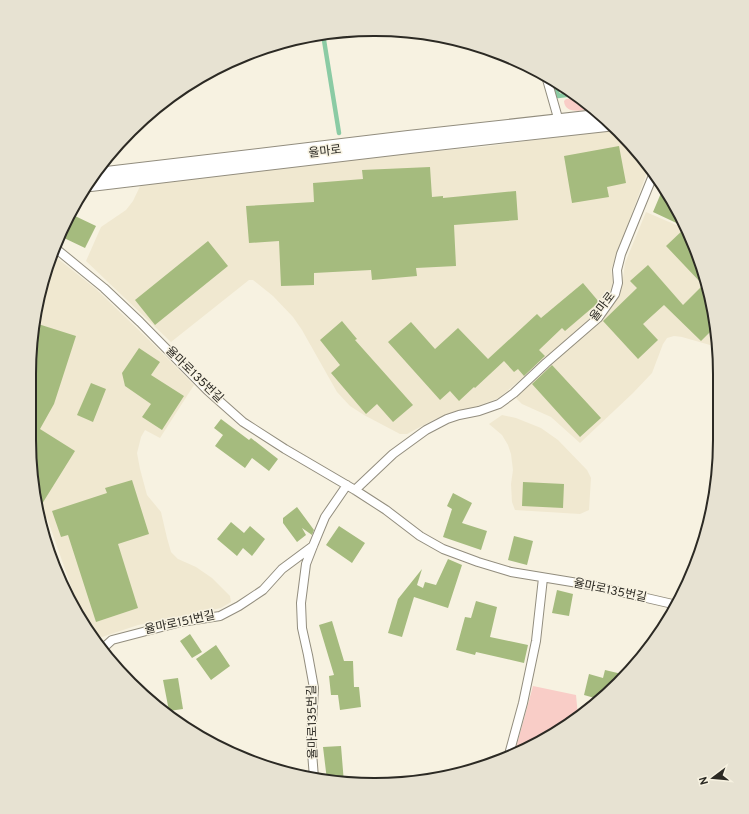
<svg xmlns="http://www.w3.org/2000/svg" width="749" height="814" font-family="Overpass,'Noto Sans KR',sans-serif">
<rect width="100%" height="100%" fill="#f7f2e1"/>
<path fill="#f0e8d0" d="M 618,129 L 649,167 L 611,270 L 613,282 L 610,293 L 598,309 L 587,321 L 499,398 L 475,407 L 456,411 L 435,419 L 407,434 L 400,434 L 364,415 L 350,406 L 337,392 L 302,330 L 293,317 L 273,296 L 253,280 L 249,280 L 171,342 L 86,261 L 101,227 L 126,210 L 133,201 L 143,180 L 273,166 L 481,147 Z
M 646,212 L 683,228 L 685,226 L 694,243 L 713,307 L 717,347 L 682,337 L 674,336 L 667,338 L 663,344 L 652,373 L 633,393 L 580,443 L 551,417 L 522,404 L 516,398 L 598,321 L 612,306 L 618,296 L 622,285 L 625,263 Z
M 52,254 L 96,289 L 149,340 L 194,385 L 160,438 L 145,430 L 141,437 L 137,453 L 140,469 L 147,495 L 161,512 L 167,538 L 171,552 L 178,559 L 196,567 L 212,578 L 230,596 L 231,602 L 221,608 L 138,625 L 102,637 L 93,635 L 84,623 L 47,518 L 40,519 L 36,507 L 29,439 L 36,307 Z
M 502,415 L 516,418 L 541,428 L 558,440 L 587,470 L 591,478 L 589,510 L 580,514 L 515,510 L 512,502 L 511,484 L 513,470 L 511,454 L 508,445 L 502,435 L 489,424 Z"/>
<path fill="#f9cdc7" d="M 579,98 L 593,109 C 583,110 565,115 564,101 L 566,99 Z
M 533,686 L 576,695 L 578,716 L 567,727 L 514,755 Z"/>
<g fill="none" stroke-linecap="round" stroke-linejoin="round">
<path stroke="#8bcba4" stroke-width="4.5" d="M 323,34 L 339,133
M 554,80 L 558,96 L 574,94"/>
</g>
<path fill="#a5bb7e" d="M 619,146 L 626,183 L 607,187 L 609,197 L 572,203 L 564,156 Z
M 430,167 L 432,197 L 443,196 L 443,198 L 516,191 L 518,220 L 454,225 L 456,266 L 416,268 L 417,276 L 372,280 L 371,270 L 314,273 L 314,285 L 281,286 L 279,241 L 249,243 L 246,206 L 314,202 L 313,183 L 363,179 L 362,170 Z
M 664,186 L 674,205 L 685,227 L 653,212 Z
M 69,216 L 74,218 L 75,216 L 96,226 L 85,248 L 64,238 L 67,233 L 61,231 Z
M 684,229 L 694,242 L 713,307 L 715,327 L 701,341 L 664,305 L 643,324 L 658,340 L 638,359 L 603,321 L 637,288 L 630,281 L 648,265 L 683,305 L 703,285 L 666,246 Z
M 208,241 L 228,266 L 155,325 L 135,300 Z
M 583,283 L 599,302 L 565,331 L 562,328 L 539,350 L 545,356 L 524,376 L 518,369 L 514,372 L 504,361 L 475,388 L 474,387 L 459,401 L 450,391 L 440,400 L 388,342 L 411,322 L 435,349 L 458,328 L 488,359 L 537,314 L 541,318 Z
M 342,321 L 357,339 L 355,340 L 413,405 L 393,422 L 377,404 L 366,414 L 331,373 L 340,365 L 320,340 Z
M 35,323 L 76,336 L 54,404 L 40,429 L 75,451 L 37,512 L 36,507 L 29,440 Z
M 139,348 L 160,362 L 151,375 L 184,396 L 162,430 L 142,417 L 151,404 L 125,386 L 122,373 Z
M 552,365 L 601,418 L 580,437 L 532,384 Z
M 91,383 L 106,389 L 93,422 L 77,415 Z
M 221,419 L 249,440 L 251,438 L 278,459 L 269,471 L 252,458 L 245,468 L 215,446 L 223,435 L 214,428 Z
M 132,480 L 149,534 L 118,544 L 138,608 L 96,622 L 68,535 L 61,537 L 52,511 L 107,493 L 105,488 Z
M 523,482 L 564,484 L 563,508 L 522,506 Z
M 453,493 L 472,503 L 462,523 L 487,531 L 481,550 L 443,537 L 452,509 L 447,506 Z
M 297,507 L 314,530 L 312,535 L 302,528 L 306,535 L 297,542 L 283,523 L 283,518 Z
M 231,522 L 244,533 L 250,526 L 265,539 L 252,556 L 243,548 L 237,556 L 217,539 Z
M 339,526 L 365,543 L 352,563 L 326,545 Z
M 514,536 L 533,541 L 527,565 L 508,560 Z
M 448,559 L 462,565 L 448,608 L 414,597 L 402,637 L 388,633 L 398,599 L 422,569 L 417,585 L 423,588 L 425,582 L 436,585 Z
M 557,590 L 573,594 L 569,616 L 552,613 Z
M 476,601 L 497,607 L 490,637 L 528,645 L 524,663 L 476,652 L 475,655 L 456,650 L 465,617 L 471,618 Z
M 332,621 L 344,661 L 353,661 L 354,687 L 359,687 L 361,707 L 340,710 L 338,695 L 331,695 L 329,676 L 334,675 L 319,625 Z
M 190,634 L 202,652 L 192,658 L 180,641 Z
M 216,645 L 230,666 L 211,680 L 196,659 Z
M 605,670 L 626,675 L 598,699 L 584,695 L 589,674 L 603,678 Z
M 178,678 L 183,709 L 169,711 L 163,680 Z
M 341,746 L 344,783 L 327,780 L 323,747 Z"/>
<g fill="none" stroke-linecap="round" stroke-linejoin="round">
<defs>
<path id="lane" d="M 546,76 L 560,125
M 54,247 L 104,288 L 140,322 L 207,390 L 243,422 L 285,449 L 355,490 L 386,510 L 420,536 L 443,549 L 478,562 L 511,572 L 590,585 L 677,605
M 355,490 L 393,454 L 426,430 L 447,419 L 459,415 L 479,411 L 499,404 L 514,393 L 546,363 L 598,318 L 615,294 L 618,283 L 617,270 L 621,254 L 654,173
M 101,650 L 112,640 L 181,622 L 220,616 L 239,606 L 263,590 L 282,569 L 313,546
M 508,758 L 523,703 L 536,641 L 543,578
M 314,778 L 311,739 L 314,688 L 308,655 L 302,628 L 301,603 L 306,564 L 313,546 L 325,517 L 347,485"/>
<path id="secondary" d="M 90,180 L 409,142 L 606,120"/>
</defs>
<use href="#lane" stroke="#928d7e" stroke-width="10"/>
<use href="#secondary" stroke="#928d7e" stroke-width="24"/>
<use href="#lane" stroke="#fff" stroke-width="8"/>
<use href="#secondary" stroke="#fff" stroke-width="22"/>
</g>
<g text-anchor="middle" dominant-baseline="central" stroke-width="3" stroke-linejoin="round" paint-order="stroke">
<g font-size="12" fill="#2c2a24" stroke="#f7f2e1">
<text transform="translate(325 152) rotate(-7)">율마로</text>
<text transform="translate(603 307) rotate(-53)">율마로</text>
<text transform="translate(194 375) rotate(44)">율마로135번길</text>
<text transform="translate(610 591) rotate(12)">율마로135번길</text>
<text transform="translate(180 623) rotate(-12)">율마로151번길</text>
<text transform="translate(313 722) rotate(-91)">율마로135번길</text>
</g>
</g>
<path d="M0 0H749V814H0ZM374 36H375A338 338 0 0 1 713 374V440A338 338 0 0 1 375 778H374A338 338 0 0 1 36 440V374A338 338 0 0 1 374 36Z" fill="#e7e2d2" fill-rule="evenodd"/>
<path fill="none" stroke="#2c2a24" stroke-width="2" d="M374 36H375A338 338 0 0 1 713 374V440A338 338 0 0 1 375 778H374A338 338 0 0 1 36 440V374A338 338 0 0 1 374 36Z"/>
<g transform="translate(713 778) rotate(254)" stroke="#f7f2e1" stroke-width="3" paint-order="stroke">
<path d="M0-3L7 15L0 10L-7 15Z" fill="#2c2a24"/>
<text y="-6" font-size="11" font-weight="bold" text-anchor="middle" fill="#2c2a24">N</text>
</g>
</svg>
